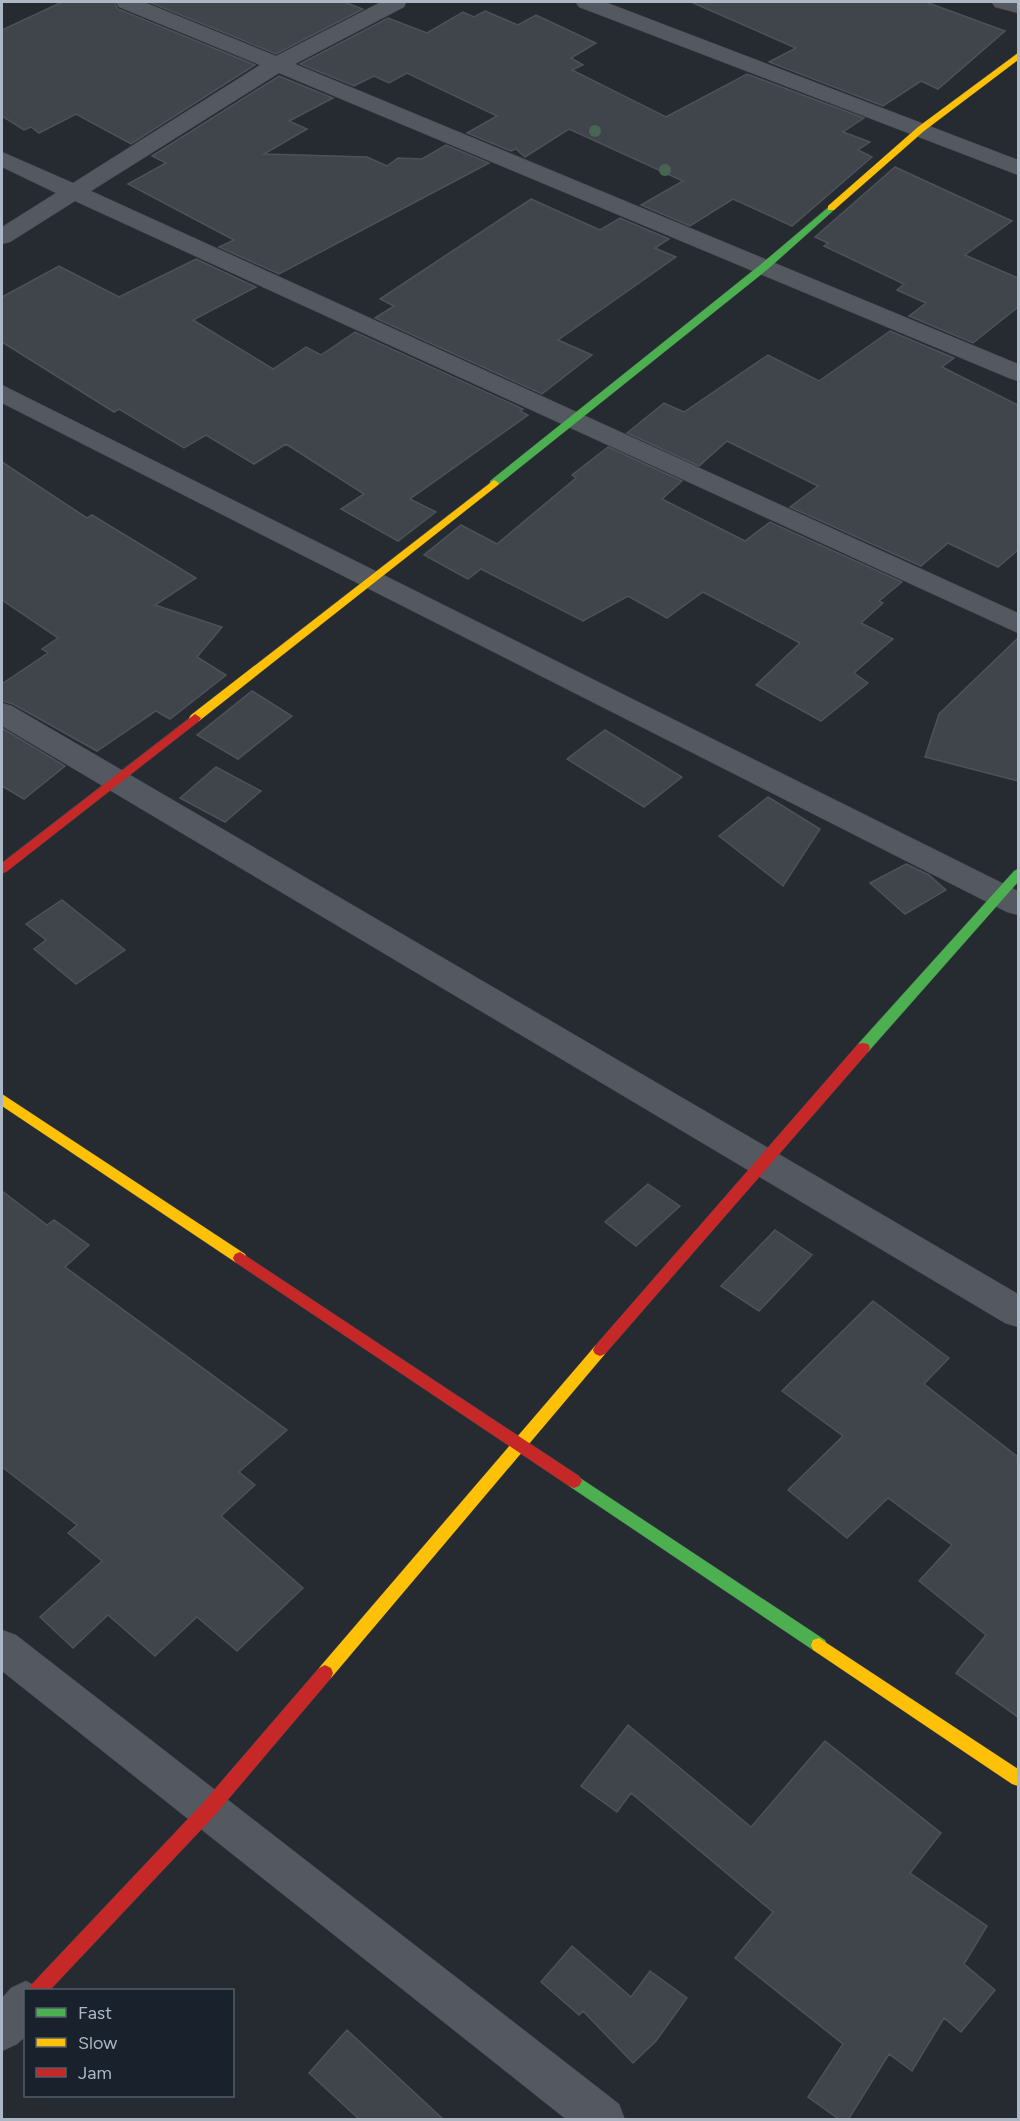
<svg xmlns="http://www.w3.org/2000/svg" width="1020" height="2121" font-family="Figtree,sans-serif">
<rect width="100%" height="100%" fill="#252b31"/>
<path fill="#40454b" stroke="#4b525a" stroke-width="1.5" d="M 62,2 L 114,2 L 118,9 L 255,65 L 131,144 L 76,114 L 39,133 L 31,127 L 24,130 L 2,116 L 2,30 Z
M 149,2 L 344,2 L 363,9 L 276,54 Z
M 691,2 L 926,2 L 1005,31 L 938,89 L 921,81 L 883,106 L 769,62 L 796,48 Z
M 485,11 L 518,25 L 536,15 L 596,43 L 571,58 L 583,65 L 572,70 L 666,117 L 747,74 L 864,118 L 843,132 L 870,142 L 858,150 L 872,157 L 792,226 L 733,199 L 690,226 L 641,205 L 683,181 L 569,129 L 525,157 L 516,149 L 511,151 L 467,133 L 497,116 L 407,73 L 389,83 L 374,76 L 354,86 L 300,64 L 388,18 L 427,33 L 463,12 L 474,17 Z
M 279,76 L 333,98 L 289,121 L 307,129 L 264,154 L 367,157 L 387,166 L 398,158 L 422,159 L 446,145 L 489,163 L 279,274 L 219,247 L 234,240 L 128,184 L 166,163 L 152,156 Z
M 895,167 L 1012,221 L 965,255 L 1018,278 L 1018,307 L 973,343 L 909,316 L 926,303 L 897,290 L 904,284 L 824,246 L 828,243 L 815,237 Z
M 531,199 L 600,230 L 620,218 L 669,239 L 655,248 L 676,257 L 558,340 L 592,355 L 542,394 L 375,318 L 394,306 L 380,299 Z
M 196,259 L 256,287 L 193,320 L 273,369 L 306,347 L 321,355 L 355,332 L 523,409 L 520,411 L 528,415 L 410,499 L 436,512 L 398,541 L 341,509 L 364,494 L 286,444 L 254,464 L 206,435 L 184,448 L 119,409 L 114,412 L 2,342 L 2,297 L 59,266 L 119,297 Z
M 890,331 L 954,358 L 942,367 L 1018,405 L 1018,550 L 998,567 L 948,543 L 921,566 L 790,507 L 818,486 L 727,441 L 699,466 L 627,433 L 664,403 L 684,412 L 768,355 L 819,381 Z
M 608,447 L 682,481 L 662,499 L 745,541 L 770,522 L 902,582 L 879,601 L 883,603 L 861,623 L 893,639 L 854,673 L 868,683 L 821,721 L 756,685 L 800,643 L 703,592 L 667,618 L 628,596 L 583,621 L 481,569 L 468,579 L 424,555 L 461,525 L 497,544 L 576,478 L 572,475 Z
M 2,462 L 87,518 L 92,515 L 196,578 L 155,605 L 222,627 L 197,657 L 226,675 L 170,719 L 156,711 L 97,751 L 13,704 L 2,701 L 2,684 L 48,653 L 42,649 L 58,638 L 2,600 Z
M 1018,638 L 1018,781 L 925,757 L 939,714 Z
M 252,691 L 292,716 L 238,759 L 197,735 Z
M 2,728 L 65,766 L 24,799 L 2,786 Z
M 605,730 L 682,777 L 644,807 L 567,759 Z
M 216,767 L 261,791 L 225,822 L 180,798 Z
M 768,797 L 820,829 L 783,886 L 719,836 Z
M 906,864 L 929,875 L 946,890 L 905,914 L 870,883 Z
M 62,900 L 125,950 L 76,984 L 34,949 L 46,940 L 26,924 Z
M 648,1184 L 680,1206 L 636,1246 L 605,1222 Z
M 2,1191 L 47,1225 L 54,1220 L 89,1245 L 65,1267 L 287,1430 L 239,1472 L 255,1485 L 221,1516 L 303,1588 L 237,1651 L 197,1617 L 155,1656 L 108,1615 L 73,1648 L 40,1617 L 102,1561 L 68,1533 L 77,1525 L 2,1467 Z
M 775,1230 L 812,1255 L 759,1311 L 721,1286 Z
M 873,1301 L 949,1358 L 924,1384 L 1018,1457 L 1018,1717 L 956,1673 L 986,1635 L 919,1581 L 952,1545 L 888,1498 L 847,1538 L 788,1490 L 843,1436 L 782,1391 Z
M 628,1725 L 751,1827 L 825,1741 L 941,1833 L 910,1873 L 987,1926 L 964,1964 L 995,1990 L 961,2032 L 944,2018 L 912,2071 L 889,2054 L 848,2120 L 840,2120 L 808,2097 L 843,2044 L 735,1958 L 773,1912 L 631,1793 L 617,1812 L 581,1786 Z
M 572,1946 L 631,1997 L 650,1971 L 687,1998 L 656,2041 L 633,2063 L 583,2011 L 579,2015 L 541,1982 Z
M 347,2030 L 444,2120 L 360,2120 L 309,2073 Z"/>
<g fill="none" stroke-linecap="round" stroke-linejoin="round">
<defs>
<path id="street" d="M 116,2 L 144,2 L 276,56 L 381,2 L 406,2 L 404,7 L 295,64 L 1018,364 L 1018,381 L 1009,378 L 279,73 L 91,191 L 1018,613 L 1018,633 L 75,201 L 10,242 L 2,244 L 2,227 L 56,193 L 2,167 L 2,152 L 73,183 L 260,65 L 119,7 Z
M 576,2 L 605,2 L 1018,160 L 1018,175 L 579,7 Z
M 992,2 L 1018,2 L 1018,13 L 995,7 Z
M 2,385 L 1018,891 L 1018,915 L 1007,912 L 2,403 Z
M 2,703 L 12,706 L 1018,1294 L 1018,1327 L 1005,1323 L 2,726 Z
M 2,1630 L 16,1635 L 619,2104 L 625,2120 L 567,2120 L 2,1671 Z
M 26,1981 L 43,1990 L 26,1990 L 26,2036 L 17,2044 L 2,2051 L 2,1998 L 11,1988 Z"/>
<path id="fast" d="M 831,205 L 836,208 L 834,210 L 768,269 L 498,485 L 490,485 L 490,481 L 760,265 Z
M 1018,869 L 1018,882 L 868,1052 L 858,1052 L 856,1048 L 858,1044 L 1014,871 Z
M 574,1474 L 825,1640 L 827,1645 L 825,1650 L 819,1652 L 813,1650 L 569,1486 L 566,1481 L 569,1476 Z"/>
<path id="slow" d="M 1018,53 L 1018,60 L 924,131 L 834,210 L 828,210 L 828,206 L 918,127 Z
M 494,480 L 499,483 L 498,485 L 199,721 L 191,721 L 189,718 L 191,715 Z
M 2,1094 L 245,1254 L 247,1258 L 245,1262 L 240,1264 L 235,1262 L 2,1106 Z
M 600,1344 L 605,1346 L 607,1350 L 605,1354 L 331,1678 L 325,1681 L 319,1678 L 317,1673 L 319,1668 L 595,1346 Z
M 819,1638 L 1018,1769 L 1018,1786 L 1012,1784 L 813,1650 L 811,1645 L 813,1640 Z"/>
<path id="jam" d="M 195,714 L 201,718 L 199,721 L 6,872 L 2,873 L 2,863 Z
M 863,1043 L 868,1044 L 870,1048 L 868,1052 L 605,1354 L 600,1356 L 595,1354 L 593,1350 L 595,1346 L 858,1044 Z
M 240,1252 L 579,1476 L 582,1481 L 579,1486 L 574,1488 L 569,1486 L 235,1262 L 233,1258 L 235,1254 Z
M 325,1665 L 331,1668 L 333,1673 L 331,1678 L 214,1816 L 50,1990 L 29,1990 L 32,1984 L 202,1804 L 319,1668 Z"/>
</defs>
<use href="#street" stroke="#42474c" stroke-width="1"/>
<use href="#fast" stroke="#42474c" stroke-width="1"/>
<use href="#slow" stroke="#42474c" stroke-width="1"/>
<use href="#jam" stroke="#42474c" stroke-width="1"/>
<use href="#street" fill="#545860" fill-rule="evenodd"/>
<use href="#fast" fill="#4caf50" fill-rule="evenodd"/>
<use href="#slow" fill="#ffc107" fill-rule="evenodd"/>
<use href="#jam" fill="#c62828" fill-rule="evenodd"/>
</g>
<g fill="#476551">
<circle cx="595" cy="131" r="6"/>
<circle cx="665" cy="170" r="6"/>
</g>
<rect width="1020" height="2121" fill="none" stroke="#acb7c5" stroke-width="6"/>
<rect x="24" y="1989" width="210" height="108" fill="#18212c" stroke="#535d69" stroke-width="1.5"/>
<rect x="36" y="2008" width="30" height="9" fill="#4caf50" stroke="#535d69" stroke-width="1.5"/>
<text x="78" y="2019" font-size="18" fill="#acb7c5">Fast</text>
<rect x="36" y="2038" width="30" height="9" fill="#ffc107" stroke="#535d69" stroke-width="1.5"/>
<text x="78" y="2049" font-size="18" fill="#acb7c5">Slow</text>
<rect x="36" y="2068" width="30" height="9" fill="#c62828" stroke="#535d69" stroke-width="1.5"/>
<text x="78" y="2079" font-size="18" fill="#acb7c5">Jam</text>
</svg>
